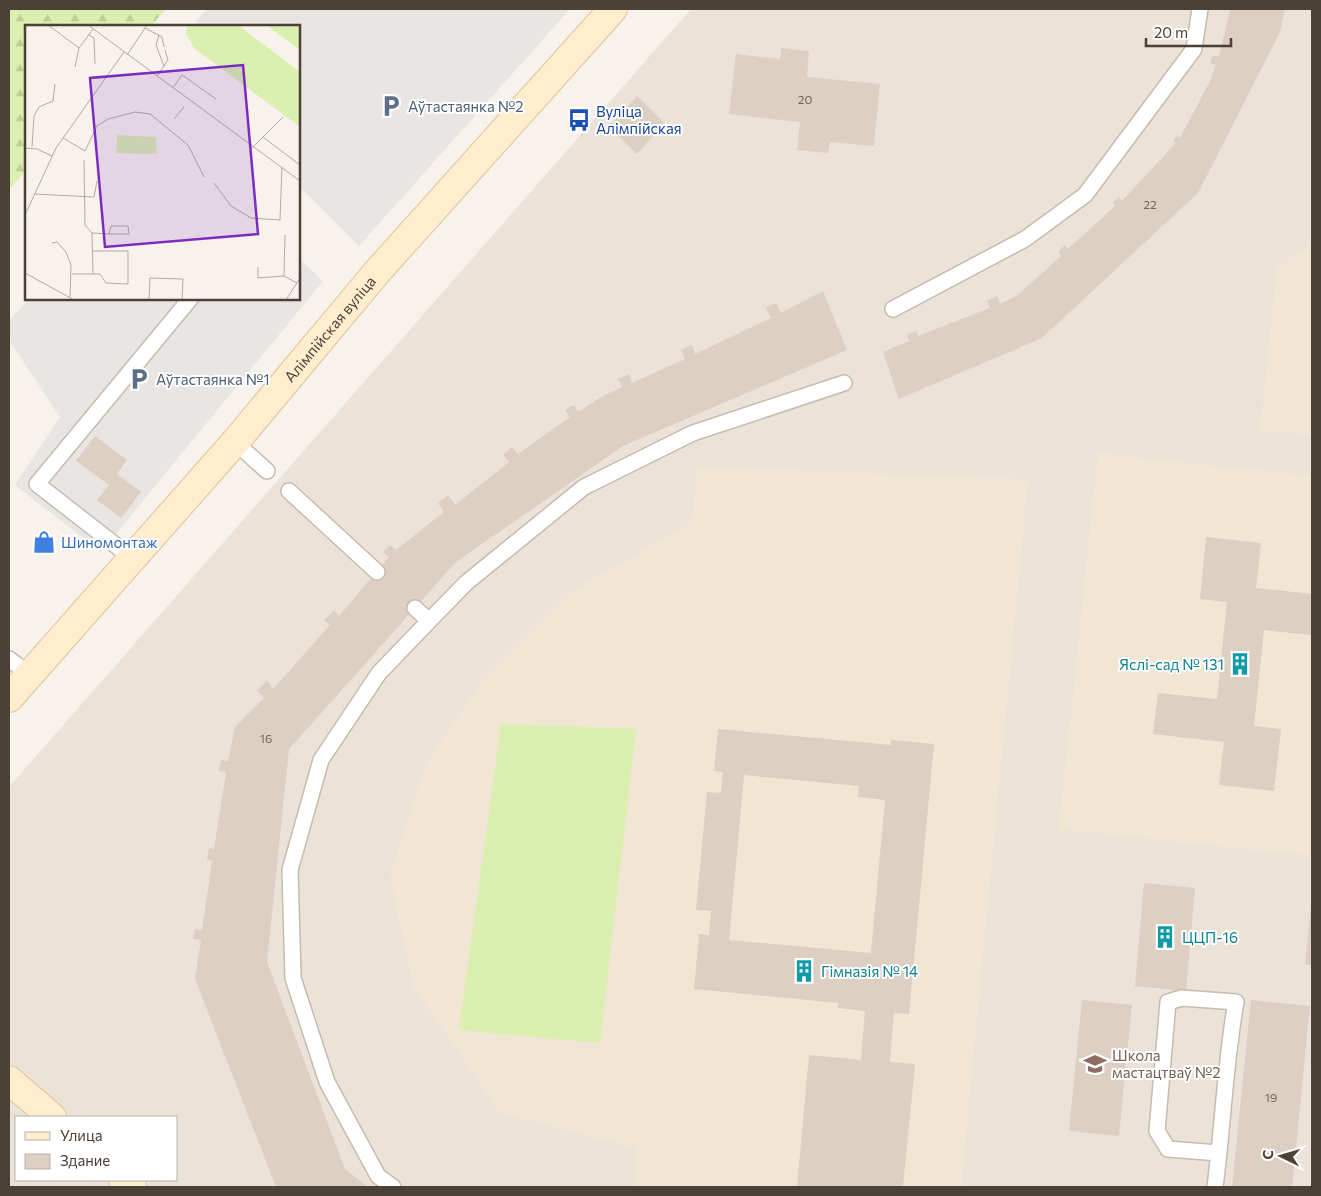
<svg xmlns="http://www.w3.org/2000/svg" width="1321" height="1196" font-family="Commissioner,sans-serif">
<defs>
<pattern id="forest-firs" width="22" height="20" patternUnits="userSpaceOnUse" patternTransform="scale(1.25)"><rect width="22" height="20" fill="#daefb0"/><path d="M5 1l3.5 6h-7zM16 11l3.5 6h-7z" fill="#bdce98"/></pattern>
</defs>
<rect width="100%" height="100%" fill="#f7f2eb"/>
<path fill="#ebe3d8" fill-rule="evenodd" d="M 691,9 L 1312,9 L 1312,1187 L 9,1187 L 9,787 ZM 16,1117 L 176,1117 L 176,1180 L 16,1180 Z"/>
<path fill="#f1e5d3" d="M 1312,243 L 1312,435 L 1260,430 L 1277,268 Z
M 1098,453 L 1312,476 L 1312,856 L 1059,829 Z
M 697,467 L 1028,479 L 961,1187 L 635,1187 L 636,1148 L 500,1113 L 413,986 L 390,877 L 425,765 L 480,683 L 572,591 L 692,522 Z"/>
<path fill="url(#forest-firs)" d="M 9,9 L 166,9 L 151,26 L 26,26 L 26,170 L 9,190 Z"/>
<path fill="#daefb0" d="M 501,724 L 636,729 L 600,1043 L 459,1030 Z"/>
<path fill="#e8e5e2" d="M 207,9 L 570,9 L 359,246 L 299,186 L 299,26 L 199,26 L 196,21 Z
M 299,258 L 323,281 L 101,552 L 15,485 L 60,417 L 9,340 L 9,321 L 29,299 L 299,299 Z"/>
<path fill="#ddcfc2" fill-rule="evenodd" d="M 1230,9 L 1285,9 L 1280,32 L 1198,193 L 1042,338 L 899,399 L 883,352 L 909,341 L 907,335 L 916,331 L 918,336 L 990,308 L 987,301 L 997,296 L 1000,304 L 1018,295 L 1061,256 L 1058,252 L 1065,245 L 1068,249 L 1115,206 L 1113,202 L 1119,197 L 1122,201 L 1176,143 L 1173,141 L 1177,136 L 1180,138 L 1209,83 L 1216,65 L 1210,63 L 1213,55 L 1219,57 Z
M 781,48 L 809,51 L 807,77 L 880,84 L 874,146 L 830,142 L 828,153 L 797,150 L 800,122 L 729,114 L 736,54 L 780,59 Z
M 637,96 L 664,123 L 637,154 L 609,127 Z
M 823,291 L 847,350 L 623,446 L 456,562 L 289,749 L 267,962 L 345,1169 L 368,1187 L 276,1187 L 195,979 L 201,940 L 193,939 L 195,929 L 202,930 L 212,861 L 207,860 L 209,848 L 214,849 L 226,772 L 219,771 L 221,760 L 228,761 L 235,727 L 264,698 L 257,691 L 267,680 L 273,689 L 330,625 L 324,620 L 334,610 L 339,616 L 389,557 L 383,552 L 390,545 L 396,550 L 444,512 L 438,503 L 448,495 L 455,505 L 509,462 L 503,455 L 512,447 L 518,454 L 570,417 L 565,410 L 574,405 L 578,412 L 601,397 L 622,387 L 618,379 L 629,374 L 632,383 L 685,359 L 681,350 L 692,345 L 695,354 L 771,318 L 766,308 L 776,303 L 781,313 Z
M 95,436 L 127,460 L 117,474 L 141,492 L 121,518 L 97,500 L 109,485 L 76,461 Z
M 1206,537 L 1261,543 L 1256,588 L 1312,594 L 1312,635 L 1264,630 L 1254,726 L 1281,729 L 1274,791 L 1219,785 L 1224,742 L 1153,734 L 1158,693 L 1217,699 L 1227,602 L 1200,599 Z
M 718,729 L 891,745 L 891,740 L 934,744 L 909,1014 L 894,1013 L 890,1062 L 915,1064 L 903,1187 L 797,1187 L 809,1055 L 861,1060 L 865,1011 L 838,1008 L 838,1003 L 694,989 L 699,934 L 709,935 L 711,911 L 696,910 L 707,792 L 721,793 L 723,772 L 714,771 ZM 744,775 L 859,786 L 858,797 L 885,800 L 871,953 L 729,940 Z
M 1144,883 L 1195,888 L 1186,991 L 1135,986 Z
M 1311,907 L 1312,907 L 1312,965 L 1305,965 Z
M 1082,1000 L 1132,1005 L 1119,1136 L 1069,1131 Z
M 1251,1000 L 1310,1006 L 1292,1187 L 1232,1187 Z"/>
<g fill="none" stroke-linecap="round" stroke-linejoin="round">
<defs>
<path id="lane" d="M 893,309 L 1025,239 L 1085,195 L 1194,49 L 1200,9
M 235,442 L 267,471
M 289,491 L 377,572
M 132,558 L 37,484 L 190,299
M 415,608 L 429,621
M 9,659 L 29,674
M 393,1187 L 378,1176 L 327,1082 L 293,978 L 290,870 L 321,760 L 379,673 L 429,621 L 466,583 L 584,487 L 693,433 L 844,383
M 1215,1187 C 1223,1126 1225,1063 1236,1002 L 1182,998 L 1168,1002 L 1157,1131 L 1168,1149 L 1219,1153"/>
<g id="secondary">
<path id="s1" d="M 9,698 L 235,442 L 377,272 L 613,9"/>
<path d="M 9,1080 L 52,1117"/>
<path d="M 123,1180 L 132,1187"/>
</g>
</defs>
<use href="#lane" stroke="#c7bbaf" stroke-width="18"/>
<use href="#secondary" stroke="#dec398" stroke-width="30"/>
<use href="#lane" stroke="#fff" stroke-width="15"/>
<use href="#secondary" stroke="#ffedcd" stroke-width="28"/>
</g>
<defs>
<symbol id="parking-bare" viewBox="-9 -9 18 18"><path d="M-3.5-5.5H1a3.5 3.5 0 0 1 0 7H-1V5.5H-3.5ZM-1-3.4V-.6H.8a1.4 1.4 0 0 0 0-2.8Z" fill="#5c6f8a" stroke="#fff" stroke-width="2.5" paint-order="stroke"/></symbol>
<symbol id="bus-bare" viewBox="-9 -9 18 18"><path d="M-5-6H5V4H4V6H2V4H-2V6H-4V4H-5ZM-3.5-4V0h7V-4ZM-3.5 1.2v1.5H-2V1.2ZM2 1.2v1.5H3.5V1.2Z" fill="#1a4fb4" stroke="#fff" stroke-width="2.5" paint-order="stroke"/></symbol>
<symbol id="shop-bare" viewBox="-9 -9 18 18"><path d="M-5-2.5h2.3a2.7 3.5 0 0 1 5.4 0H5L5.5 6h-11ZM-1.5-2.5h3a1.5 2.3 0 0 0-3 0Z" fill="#3f7fe0" stroke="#fff" stroke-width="2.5" paint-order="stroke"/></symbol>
<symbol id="building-bare" viewBox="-9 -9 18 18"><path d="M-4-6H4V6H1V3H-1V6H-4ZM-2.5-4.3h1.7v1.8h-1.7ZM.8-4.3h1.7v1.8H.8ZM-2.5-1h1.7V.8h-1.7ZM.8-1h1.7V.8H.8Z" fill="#0f9aa8" stroke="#fff" stroke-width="2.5" paint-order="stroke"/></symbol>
<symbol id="school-bare" viewBox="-9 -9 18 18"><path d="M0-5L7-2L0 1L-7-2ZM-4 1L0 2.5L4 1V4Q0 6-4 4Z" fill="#8d6e63" stroke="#fff" stroke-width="2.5" paint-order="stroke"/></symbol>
</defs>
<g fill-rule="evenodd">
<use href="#parking-bare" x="375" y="90" width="32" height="32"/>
<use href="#bus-bare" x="563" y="104" width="32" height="32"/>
<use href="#parking-bare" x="123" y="363" width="32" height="32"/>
<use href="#shop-bare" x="28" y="526" width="32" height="32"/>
<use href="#building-bare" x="1224" y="648" width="32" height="32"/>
<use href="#building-bare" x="1149" y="921" width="32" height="32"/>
<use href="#building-bare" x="788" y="955" width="32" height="32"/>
<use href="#school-bare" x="1079" y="1048" width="32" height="32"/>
</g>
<g text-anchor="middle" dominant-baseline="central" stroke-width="4" stroke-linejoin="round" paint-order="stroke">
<g font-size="12" fill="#70645a">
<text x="805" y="99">20</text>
<text x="1150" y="204">22</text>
<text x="266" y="738">16</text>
<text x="1271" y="1097">19</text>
</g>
<g font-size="15" fill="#4e5e75" stroke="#fff" text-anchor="start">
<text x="408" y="106">Аўтастаянка №2</text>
<text x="156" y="379">Аўтастаянка №1</text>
</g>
<g font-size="15" fill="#164399" stroke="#fff" text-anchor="start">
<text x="596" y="111">Вуліца<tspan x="596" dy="17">Алімпійская</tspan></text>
</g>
<g font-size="15" fill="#4c4137" stroke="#fff">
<text stroke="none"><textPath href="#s1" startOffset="489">Алімпійская вуліца</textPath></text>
</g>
<g font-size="15" fill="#366cbe" stroke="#fff" text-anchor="start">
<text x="61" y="542">Шиномонтаж</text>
</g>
<g font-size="15" fill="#0d838f" stroke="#fff" text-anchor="start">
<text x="1224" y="664" text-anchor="end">Яслі-сад № 131</text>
<text x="1182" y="937">ЦЦП-16</text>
<text x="821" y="971">Гімназія № 14</text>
</g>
<g font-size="15" fill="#785e54" stroke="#fff" text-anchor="start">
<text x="1112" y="1055">Школа<tspan x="1112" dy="17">мастацтваў №2</tspan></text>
</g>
</g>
<g transform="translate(25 25)">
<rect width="275" height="275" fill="#f7f2eb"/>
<path d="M 163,0 L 213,0 L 275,47 L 275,102 L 170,24 L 161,9 ZM 241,0 L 275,0 L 275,25 Z" fill="#daefb0"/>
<path d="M 92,110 L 131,112 L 132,129 L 91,128 Z" fill="#daefb0"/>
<path fill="none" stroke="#b3aba3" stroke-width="1" d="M 23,0 L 54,23 L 68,4M 63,0 L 275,156M 120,3 L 137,12 L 139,22M 64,10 L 69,13 L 70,39M 134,10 L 131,20 L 139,41M 102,30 L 122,0M 50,42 L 54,23M 132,51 L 143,35 L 140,25M 148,63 L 157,50 L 191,74M 149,94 L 159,82M 238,112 L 275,140M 38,113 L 60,126 L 72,101 L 83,94 L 110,87 L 125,89 L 163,120 L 179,152M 7,122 L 9,91 L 14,82 L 28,76 L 30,59M 0,123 L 12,124 L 27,131M 226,124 L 258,92M 59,135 L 60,200 L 67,208 L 68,249 L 75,249 L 81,258 L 103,259 L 103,226 L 68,226M 189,158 L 206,181 L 226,193 L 255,195 L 257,142M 9,169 L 69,172 L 72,156M 0,190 L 31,123 L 99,27M 67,208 L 84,209 L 104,209 L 103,201 L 86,201 L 84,209M 260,210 L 259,251 L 272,258M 27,218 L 32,217 L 41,227 L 46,240 L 45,272M 233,242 L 233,253 L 259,251M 0,248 L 49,275M 47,249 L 68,249M 124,275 L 125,253 L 158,254 L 157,275M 261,275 L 275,253"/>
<path fill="#7b2cbf" fill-opacity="0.15" stroke="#7b2cbf" stroke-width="2.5" d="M 218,40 L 233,209 L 80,222 L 65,53 Z"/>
<rect width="275" height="275" fill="none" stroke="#4c4137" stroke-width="2.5"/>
</g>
<rect width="1321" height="1196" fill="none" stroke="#4c4137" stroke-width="20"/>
<rect x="15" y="1116" width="162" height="65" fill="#ffffff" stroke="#b7b3af"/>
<rect x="25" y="1132" width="25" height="8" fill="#ffedcd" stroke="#b7b3af"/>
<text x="60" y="1141" font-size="15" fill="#4c4137">Улица</text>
<rect x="25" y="1154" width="25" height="15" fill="#ddcfc2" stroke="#b7b3af"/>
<text x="60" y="1166" font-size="15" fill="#4c4137">Здание</text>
<g transform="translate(1281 1156) rotate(275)" stroke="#ffffff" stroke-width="4" paint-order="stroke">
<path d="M0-4L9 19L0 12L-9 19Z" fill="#4c4137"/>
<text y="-8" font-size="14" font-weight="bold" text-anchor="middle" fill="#4c4137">С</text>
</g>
<path d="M1146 38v8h85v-8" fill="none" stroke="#4c4137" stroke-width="2.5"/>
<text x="1154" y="38" font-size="15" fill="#4c4137" stroke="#ffffff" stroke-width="4" paint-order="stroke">20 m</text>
</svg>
